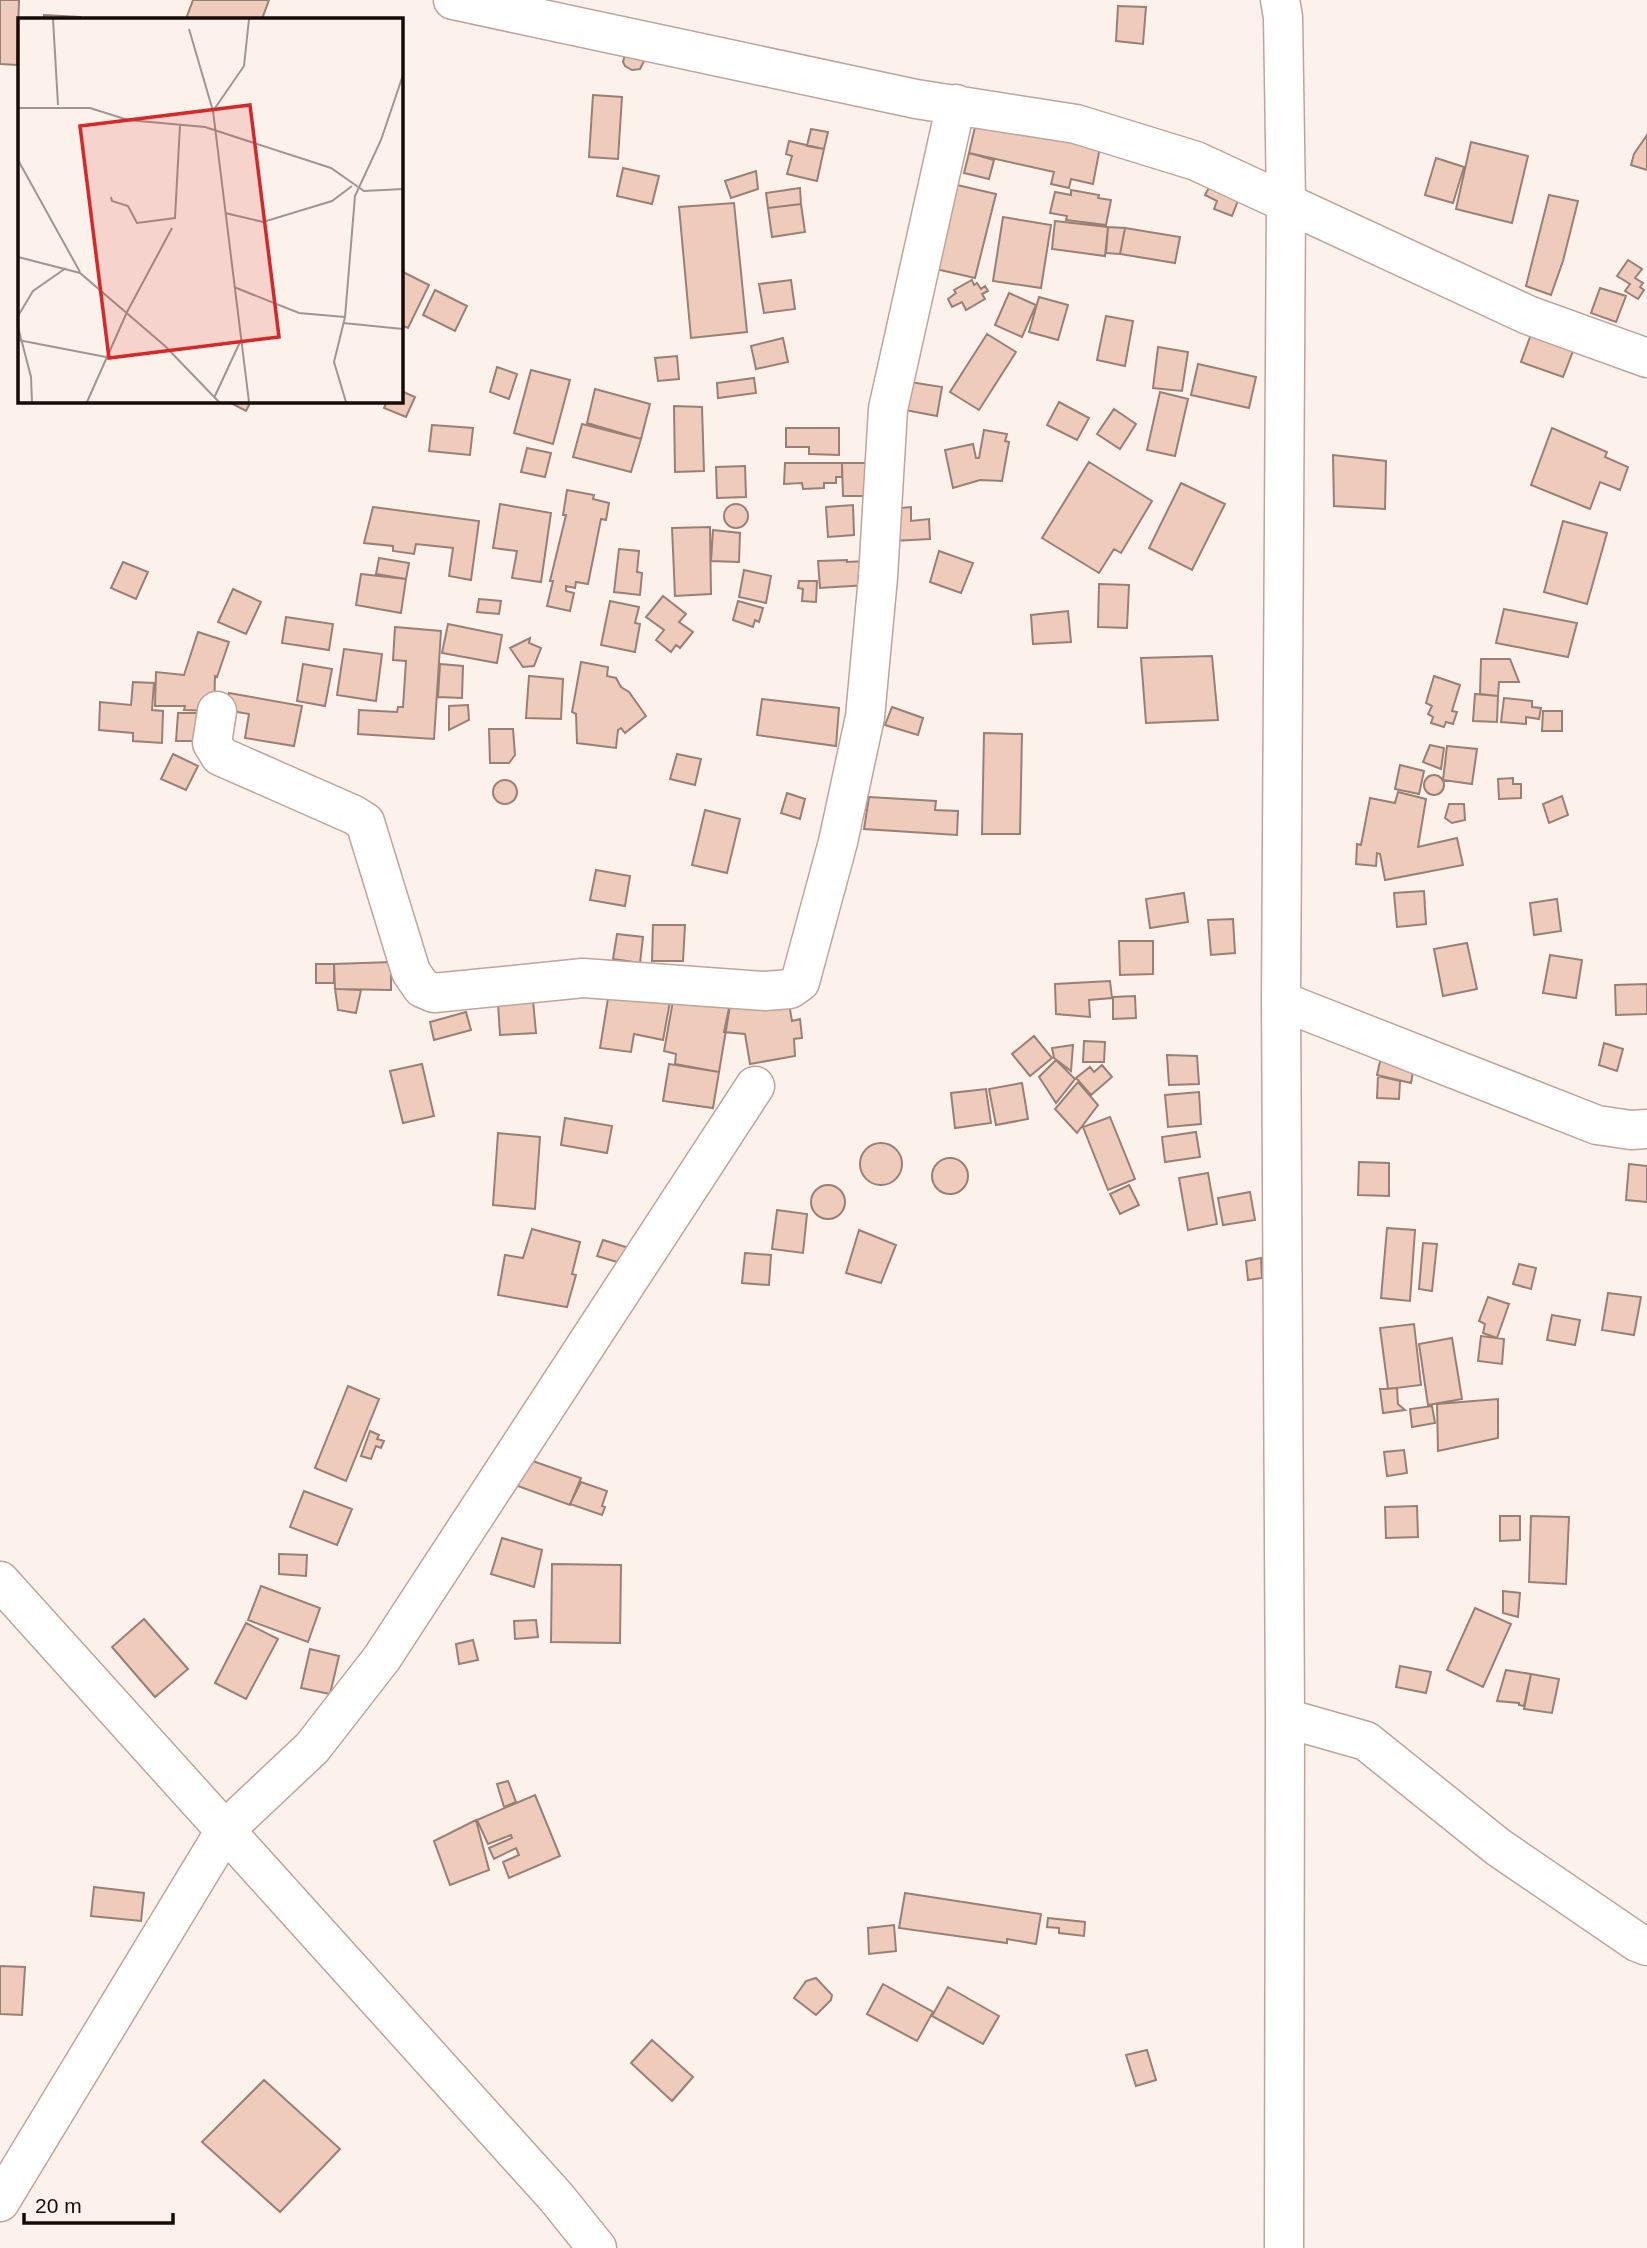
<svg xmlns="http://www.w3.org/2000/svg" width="1647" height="2248" font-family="Helvetica,sans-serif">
<rect width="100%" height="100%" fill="#fdf1ec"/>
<path fill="#efcbbb" stroke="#998075" stroke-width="2" d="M 0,0 L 19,0 L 17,65 L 0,64 Z
M 193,0 L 269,0 L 262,19 L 186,19 Z
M 1118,6 L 1146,7 L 1143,44 L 1116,41 Z
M 44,15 L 80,17 L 80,19 L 44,19 Z
M 642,53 L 644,61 L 640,69 L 632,70 L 625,66 L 623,62 L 625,54 Z
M 593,95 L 622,97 L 618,159 L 589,157 Z
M 978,114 L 1101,142 L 1093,184 L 1071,179 L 1069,188 L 1051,184 L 1054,172 L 969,153 Z
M 811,129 L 828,132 L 824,149 L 807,146 Z
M 1647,135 L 1647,170 L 1631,165 L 1634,154 Z
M 789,141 L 824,149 L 817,181 L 787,174 L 792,156 L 786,154 Z
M 1471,142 L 1528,156 L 1512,223 L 1456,209 Z
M 969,153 L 994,160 L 989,179 L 964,173 Z
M 1436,158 L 1464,167 L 1453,203 L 1425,195 Z
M 623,168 L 659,176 L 652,204 L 617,196 Z
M 756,171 L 758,189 L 731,198 L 725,181 Z
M 1212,182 L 1241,193 L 1232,216 L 1214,209 L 1217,201 L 1205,195 Z
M 957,185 L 996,194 L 975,278 L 936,269 Z
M 800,188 L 801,204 L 768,208 L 766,193 Z
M 1071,190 L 1099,195 L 1098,198 L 1111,200 L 1106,225 L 1066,220 L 1067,216 L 1050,213 L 1055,192 L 1071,195 Z
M 1549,195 L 1578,201 L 1563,261 L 1551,295 L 1526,286 Z
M 734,203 L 747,332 L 691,338 L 679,207 Z
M 801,204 L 805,232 L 772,237 L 768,208 Z
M 1003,217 L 1051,225 L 1041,288 L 993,281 Z
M 1055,221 L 1108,227 L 1105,256 L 1052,249 Z
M 1108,227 L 1125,228 L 1120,254 L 1106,253 Z
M 1125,228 L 1180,237 L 1175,263 L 1120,254 Z
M 1628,260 L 1642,269 L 1635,278 L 1643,283 L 1640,287 L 1644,290 L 1638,299 L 1625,291 L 1630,284 L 1617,276 Z
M 401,271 L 429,285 L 408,328 L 401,325 Z
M 791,280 L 795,309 L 764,313 L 759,284 Z
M 972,280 L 974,285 L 977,283 L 981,289 L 985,286 L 988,291 L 982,294 L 985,299 L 966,310 L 962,302 L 952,307 L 948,299 L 956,293 L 954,290 Z
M 1600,288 L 1626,296 L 1616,322 L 1591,313 Z
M 435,290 L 467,306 L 455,331 L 423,315 Z
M 1009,293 L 1036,305 L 1022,337 L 995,325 Z
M 1039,297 L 1068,305 L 1058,340 L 1029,332 Z
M 1106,316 L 1133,321 L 1125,366 L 1097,360 Z
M 1535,323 L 1578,338 L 1563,377 L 1521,362 Z
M 987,334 L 1016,352 L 979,410 L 950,392 Z
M 783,338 L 788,362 L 756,369 L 751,346 Z
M 1158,347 L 1188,352 L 1182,391 L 1153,388 Z
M 677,356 L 679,379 L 658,381 L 655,358 Z
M 1198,364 L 1256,377 L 1249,408 L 1191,395 Z
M 497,367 L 517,374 L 509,399 L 490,392 Z
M 531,370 L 570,380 L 553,444 L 514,433 Z
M 754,378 L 756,393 L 718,398 L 717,383 Z
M 910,382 L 942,387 L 937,416 L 905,410 Z
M 595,389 L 650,404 L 641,439 L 587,423 Z
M 401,391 L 415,397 L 406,417 L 384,408 L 387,401 L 401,401 Z
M 1160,392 L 1188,399 L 1175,456 L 1147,450 Z
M 227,401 L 251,401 L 246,411 Z
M 1059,402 L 1089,418 L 1077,440 L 1047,425 Z
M 674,406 L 702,407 L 704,471 L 675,472 Z
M 1114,409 L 1136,424 L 1120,449 L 1097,434 Z
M 582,424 L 641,439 L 631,472 L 573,457 Z
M 432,425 L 473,428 L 470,455 L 429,451 Z
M 786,428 L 839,428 L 839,455 L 809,454 L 809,447 L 786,447 Z
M 1552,428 L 1607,452 L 1605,457 L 1628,467 L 1620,490 L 1600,482 L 1590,509 L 1531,485 Z
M 984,430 L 1007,434 L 1005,441 L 1009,442 L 1002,481 L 980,480 L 953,488 L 945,450 L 973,444 L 976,458 L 979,458 Z
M 527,448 L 551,453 L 545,477 L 521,472 Z
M 1333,455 L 1386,461 L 1385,509 L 1334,506 Z
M 1089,462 L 1152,501 L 1121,553 L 1114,549 L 1099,573 L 1042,538 Z
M 785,463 L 842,463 L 842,477 L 836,477 L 836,483 L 824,483 L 824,488 L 803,489 L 802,483 L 784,484 Z
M 842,463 L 872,463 L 870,496 L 843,496 Z
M 745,466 L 746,497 L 717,498 L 716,467 Z
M 1181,483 L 1225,504 L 1192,570 L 1149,548 Z
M 567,490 L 594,495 L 593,499 L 609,503 L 606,520 L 601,519 L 588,584 L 576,582 L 575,588 L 566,586 L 566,591 L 574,593 L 570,611 L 547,606 L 553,581 L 550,581 L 566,515 L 563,515 Z
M724 516a12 12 0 1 1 24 0a12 12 0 1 1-24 0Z
M 500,504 L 551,513 L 541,582 L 512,578 L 517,551 L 493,548 Z
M 853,505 L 854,535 L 828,537 L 826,507 Z
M 373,507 L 479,521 L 471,580 L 449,576 L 453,548 L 416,544 L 414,554 L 393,551 L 393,546 L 364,543 Z
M 911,507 L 911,521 L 929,519 L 930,539 L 893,541 L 891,509 Z
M 1563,521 L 1607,533 L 1587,604 L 1544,592 Z
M 710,527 L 711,594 L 675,596 L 672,528 Z
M 713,530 L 740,533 L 739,562 L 711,561 Z
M 619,549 L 639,551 L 637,572 L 642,573 L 640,595 L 614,592 Z
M 939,551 L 973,563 L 961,593 L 930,582 Z
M 379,558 L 409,563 L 406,579 L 376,574 Z
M 847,560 L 847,562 L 866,561 L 867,585 L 820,588 L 818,561 Z
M 123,562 L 148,572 L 136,599 L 111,588 Z
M 744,570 L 771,576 L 766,603 L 739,597 Z
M 361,574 L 406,579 L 401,613 L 356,605 Z
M 799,581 L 817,581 L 816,602 L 802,601 L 803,589 L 798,588 Z
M 1099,584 L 1129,585 L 1127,628 L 1098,627 Z
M 233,589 L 261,602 L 246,634 L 218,622 Z
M 663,596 L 686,614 L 679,622 L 693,632 L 680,648 L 676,645 L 671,652 L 656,640 L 664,630 L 646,617 Z
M 479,599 L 501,601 L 499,614 L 477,612 Z
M 610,601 L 639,607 L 635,623 L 640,624 L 635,652 L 601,645 Z
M 738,601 L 763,608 L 759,622 L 755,620 L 753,627 L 733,620 Z
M 1504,609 L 1577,623 L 1568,657 L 1496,643 Z
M 1068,611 L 1071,642 L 1033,644 L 1031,615 Z
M 286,617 L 333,624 L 329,650 L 282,643 Z
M 448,624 L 502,635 L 497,663 L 442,653 Z
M 395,627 L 441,631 L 434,739 L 358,734 L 359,710 L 397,712 L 398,707 L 403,707 L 406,661 L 393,660 Z
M 198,632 L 229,642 L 217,677 L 215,676 L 214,711 L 184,710 L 185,706 L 155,706 L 156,672 L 184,675 Z
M 530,638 L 529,643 L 541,648 L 534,666 L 523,667 L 510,648 Z
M 344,649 L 382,654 L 376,701 L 337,695 Z
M 1212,656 L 1218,720 L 1146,723 L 1141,658 Z
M 1481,659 L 1510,659 L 1519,682 L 1499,682 L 1498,696 L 1480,694 Z
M 581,662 L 608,667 L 607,676 L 616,678 L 621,687 L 629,692 L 646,716 L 625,733 L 621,728 L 618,730 L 616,748 L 577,743 L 576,714 L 572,712 Z
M 303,664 L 332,669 L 325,706 L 297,701 Z
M 440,664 L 463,666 L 462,698 L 438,697 Z
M 529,676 L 563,679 L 561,719 L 526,718 Z
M 1434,676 L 1460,685 L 1452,711 L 1457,712 L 1453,724 L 1446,722 L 1444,727 L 1431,723 L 1433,717 L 1428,714 L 1432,706 L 1426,703 Z
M 133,682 L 154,683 L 152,710 L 163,711 L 162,743 L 133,741 L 133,733 L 99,730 L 100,702 L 131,705 Z
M 229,693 L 302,706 L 294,746 L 245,738 L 249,714 L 226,710 Z
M 1475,694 L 1498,696 L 1497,722 L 1473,721 Z
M 1504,698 L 1532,701 L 1532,707 L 1541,708 L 1539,719 L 1526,717 L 1526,724 L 1501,722 Z
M 762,699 L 839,708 L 836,746 L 757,735 Z
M 468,705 L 469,720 L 449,730 L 449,706 Z
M 892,707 L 923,718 L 918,735 L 885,725 Z
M 1543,711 L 1562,711 L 1562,731 L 1542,731 Z
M 178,713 L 204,713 L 203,741 L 176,741 Z
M 489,729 L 513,729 L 515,755 L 509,763 L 490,763 Z
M 984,733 L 1022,734 L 1020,834 L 982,834 Z
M 1430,745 L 1444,748 L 1441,769 L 1423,762 Z
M 1447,746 L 1477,749 L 1472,784 L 1443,780 Z
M 173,754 L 198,766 L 186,790 L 161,779 Z
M 677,754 L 701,759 L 695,785 L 670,779 Z
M 1400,765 L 1424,771 L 1419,794 L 1395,789 Z
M1424 785a10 10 0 1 1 20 0a10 10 0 1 1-20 0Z
M 1513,778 L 1513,784 L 1521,784 L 1521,798 L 1499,799 L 1498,779 Z
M493 792a12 12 0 1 1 24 0a12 12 0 1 1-24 0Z
M 1398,792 L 1426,799 L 1418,847 L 1457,838 L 1463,865 L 1385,880 L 1380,854 L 1377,853 L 1376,866 L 1356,864 L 1357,844 L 1361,845 L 1370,798 L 1395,803 Z
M 787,793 L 805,799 L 800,819 L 781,813 Z
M 1562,796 L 1568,815 L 1549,823 L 1543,804 Z
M 869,797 L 936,801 L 935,810 L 958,811 L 957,835 L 864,829 Z
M 1449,804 L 1464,804 L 1465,820 L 1452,823 L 1445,818 Z
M 705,810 L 740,819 L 727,873 L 692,865 Z
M 596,870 L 630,876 L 625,906 L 590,900 Z
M 1424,891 L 1426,924 L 1397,927 L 1394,893 Z
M 1184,893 L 1188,922 L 1150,928 L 1146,899 Z
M 1557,899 L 1561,931 L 1534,935 L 1530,903 Z
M 1233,919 L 1235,953 L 1211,955 L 1208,920 Z
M 653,925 L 685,925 L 683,961 L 652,961 Z
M 617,934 L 643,937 L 640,963 L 613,959 Z
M 1119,941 L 1153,941 L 1153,974 L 1120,975 Z
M 1467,943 L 1477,989 L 1443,996 L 1434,949 Z
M 1550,955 L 1582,960 L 1576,998 L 1543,993 Z
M 391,962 L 391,990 L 335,989 L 334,964 Z
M 316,964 L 334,964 L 334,983 L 316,983 Z
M 1110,981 L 1112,998 L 1089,1000 L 1090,1017 L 1056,1014 L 1055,984 Z
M 676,984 L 732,994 L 719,1072 L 675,1064 L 676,1054 L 664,1051 Z
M 1647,984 L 1647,1014 L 1616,1015 L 1615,985 Z
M 610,986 L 671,996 L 663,1040 L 634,1034 L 631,1052 L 600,1048 Z
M 335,989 L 361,990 L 356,1013 L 338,1010 Z
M 732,994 L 789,1004 L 792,1021 L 800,1019 L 802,1038 L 794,1039 L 795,1056 L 750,1064 L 745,1034 L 724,1032 Z
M 1135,996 L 1136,1018 L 1113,1019 L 1113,997 Z
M 533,1000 L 536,1033 L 500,1035 L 498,1003 Z
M 466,1012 L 471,1030 L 434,1040 L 430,1022 Z
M 1034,1036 L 1052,1058 L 1030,1076 L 1012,1054 Z
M 1084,1041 L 1105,1042 L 1104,1062 L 1083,1062 Z
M 1604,1043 L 1623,1049 L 1617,1071 L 1599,1065 Z
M 1073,1045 L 1071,1071 L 1054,1058 L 1052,1048 Z
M 1383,1048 L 1416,1055 L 1411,1083 L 1377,1075 Z
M 1167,1055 L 1197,1056 L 1199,1084 L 1169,1085 Z
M 1056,1060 L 1075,1079 L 1056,1103 L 1039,1077 Z
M 422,1064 L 434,1116 L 403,1123 L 390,1071 Z
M 669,1064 L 719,1072 L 713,1108 L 663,1101 Z
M 1102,1065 L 1112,1077 L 1091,1095 L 1076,1078 L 1090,1067 L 1094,1072 Z
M 1378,1076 L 1400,1081 L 1399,1099 L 1377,1098 Z
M 1078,1082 L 1098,1105 L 1077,1133 L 1055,1109 Z
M 1022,1083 L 1028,1119 L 996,1125 L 989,1089 Z
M 986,1089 L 991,1123 L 955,1128 L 951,1093 Z
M 1199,1092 L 1201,1124 L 1168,1127 L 1165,1095 Z
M 1110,1117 L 1135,1179 L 1108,1190 L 1083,1127 Z
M 565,1118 L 612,1126 L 607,1153 L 561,1145 Z
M 1196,1132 L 1200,1157 L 1165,1162 L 1162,1137 Z
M 498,1133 L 540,1137 L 535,1209 L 493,1205 Z
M860 1164a21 21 0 1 1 42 0a21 21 0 1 1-42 0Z
M932 1176a18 18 0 1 1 36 0a18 18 0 1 1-36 0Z
M 1359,1162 L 1389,1163 L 1389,1196 L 1358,1195 Z
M 1629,1164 L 1647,1166 L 1647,1202 L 1626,1200 Z
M 1208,1173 L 1217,1224 L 1188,1230 L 1179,1178 Z
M811 1202a17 17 0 1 1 34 0a17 17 0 1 1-34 0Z
M 1129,1185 L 1139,1205 L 1120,1214 L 1110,1194 Z
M 1250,1192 L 1255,1220 L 1223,1225 L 1218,1198 Z
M 777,1210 L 807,1214 L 803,1253 L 772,1249 Z
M 1387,1228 L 1415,1230 L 1410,1301 L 1381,1298 Z
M 532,1229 L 580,1242 L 572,1274 L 576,1275 L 567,1307 L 498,1295 L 505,1255 L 523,1258 Z
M 859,1230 L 896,1245 L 881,1283 L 846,1273 Z
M 603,1240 L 629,1248 L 624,1264 L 597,1256 Z
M 1423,1243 L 1437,1244 L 1432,1291 L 1419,1289 Z
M 745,1253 L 771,1255 L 769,1285 L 742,1283 Z
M 1261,1258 L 1262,1278 L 1248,1280 L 1246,1261 Z
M 1519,1264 L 1536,1268 L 1531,1289 L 1513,1284 Z
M 1608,1293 L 1641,1297 L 1634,1335 L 1602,1330 Z
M 1488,1297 L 1509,1304 L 1497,1338 L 1483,1333 L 1485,1324 L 1479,1321 Z
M 1552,1315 L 1580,1320 L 1575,1345 L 1547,1340 Z
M 1414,1324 L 1421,1385 L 1388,1389 L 1380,1328 Z
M 1481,1336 L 1504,1339 L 1502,1364 L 1478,1361 Z
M 1452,1338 L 1462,1399 L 1428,1405 L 1419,1344 Z
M 348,1386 L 379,1399 L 346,1481 L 315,1468 Z
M 1397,1388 L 1398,1404 L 1405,1410 L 1383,1413 L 1380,1389 Z
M 1498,1399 L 1498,1438 L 1438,1451 L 1437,1404 Z
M 1432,1406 L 1435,1423 L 1412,1427 L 1410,1409 Z
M 370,1431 L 379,1435 L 377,1439 L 384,1441 L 381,1448 L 376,1446 L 371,1459 L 361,1456 Z
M 1404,1450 L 1407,1473 L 1387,1476 L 1384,1452 Z
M 527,1459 L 581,1478 L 570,1505 L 515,1485 Z
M 581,1482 L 607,1491 L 602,1506 L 605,1507 L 602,1515 L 570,1504 Z
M 304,1491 L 352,1509 L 337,1545 L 290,1527 Z
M 1417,1506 L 1418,1537 L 1386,1538 L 1385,1507 Z
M 1500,1516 L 1520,1516 L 1520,1540 L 1500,1541 Z
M 1531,1516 L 1569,1517 L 1566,1584 L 1529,1582 Z
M 502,1538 L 542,1550 L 534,1587 L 491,1574 Z
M 279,1554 L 307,1555 L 306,1576 L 279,1574 Z
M 552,1564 L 621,1565 L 620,1643 L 551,1642 Z
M 261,1586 L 320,1608 L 308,1642 L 248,1620 Z
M 1503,1591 L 1520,1593 L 1518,1617 L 1503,1613 Z
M 1475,1608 L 1511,1624 L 1483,1687 L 1447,1670 Z
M 144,1619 L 188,1669 L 155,1697 L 112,1647 Z
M 536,1620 L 538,1637 L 515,1639 L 514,1621 Z
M 246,1623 L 278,1639 L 246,1699 L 215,1683 Z
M 473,1640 L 478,1660 L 459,1664 L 456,1644 Z
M 310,1649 L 339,1656 L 330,1694 L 301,1688 Z
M 1400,1666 L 1431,1672 L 1426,1693 L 1396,1687 Z
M 1506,1670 L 1531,1674 L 1524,1706 L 1519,1705 L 1519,1703 L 1497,1701 Z
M 1531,1674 L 1559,1679 L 1552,1713 L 1524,1709 Z
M 508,1781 L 516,1802 L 504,1807 L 497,1784 Z
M 535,1795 L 560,1856 L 509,1878 L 503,1862 L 519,1855 L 516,1848 L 494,1859 L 489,1848 L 512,1838 L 511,1835 L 488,1844 L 477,1820 Z
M 476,1820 L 489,1870 L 450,1885 L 434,1841 Z
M 94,1887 L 144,1893 L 141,1921 L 91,1916 Z
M 905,1893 L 1041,1914 L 1036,1944 L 1007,1939 L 1007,1943 L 899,1928 Z
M 1048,1918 L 1085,1922 L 1084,1936 L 1059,1933 L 1059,1928 L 1047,1927 Z
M 894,1925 L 896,1951 L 869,1954 L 868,1928 Z
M 0,1966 L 25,1967 L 22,2015 L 0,2014 Z
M 816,1978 L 832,1995 L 831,2000 L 816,2015 L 794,1998 L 806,1981 Z
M 883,1984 L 933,2012 L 917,2041 L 867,2014 Z
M 948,1987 L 999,2016 L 983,2044 L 932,2016 Z
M 652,2040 L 693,2077 L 672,2101 L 631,2063 Z
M 1147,2050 L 1156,2080 L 1136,2086 L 1126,2055 Z
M 264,2080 L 340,2149 L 280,2212 L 202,2142 Z"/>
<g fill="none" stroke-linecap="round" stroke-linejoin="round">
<defs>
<path id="minor" d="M 453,0 L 916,99 L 1076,124 L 1196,161 L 1528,315 L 1647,358
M 1280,0 L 1283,17 L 1286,202 L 1281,1001 L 1285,1718 L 1284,2248
M 217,711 L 212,743 L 220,756 L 354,815 L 365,822 L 411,972 L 422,988 L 434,993 L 583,978 L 765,991 L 790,989 L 800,982 L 838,842 L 865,717 L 878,577 L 888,409 L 956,104
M 1281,1001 L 1597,1125 L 1631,1130 L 1647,1129
M 0,1581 L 556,2197 L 597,2248
M 1285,1718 L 1366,1741 L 1498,1847 L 1637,1942 L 1647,1946
M 0,2202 L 226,1829 L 312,1748 L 382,1658 L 755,1086"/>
</defs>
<use href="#minor" stroke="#bea499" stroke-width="41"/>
<use href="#minor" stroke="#fff" stroke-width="38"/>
</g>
<g transform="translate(18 18)">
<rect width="385" height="385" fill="#fdf1ec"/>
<path fill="none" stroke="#a09591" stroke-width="2" d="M 35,1 L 40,87M 171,11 L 195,93 L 231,384M 0,90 L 72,90 L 110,102 L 187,109 L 313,150 L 346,173 L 385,171M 195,93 L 226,48 L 231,1M 0,142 L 62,254M 93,179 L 94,183 L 110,188 L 119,205 L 157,200 L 162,107M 207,195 L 245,204 L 314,183 L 334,168M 0,239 L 62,255 L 147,328 L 201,384M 216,269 L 281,295 L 327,299M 0,298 L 15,273 L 48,250M 325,305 L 385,311M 0,309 L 13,359 L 14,384M 0,322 L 88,339M 196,380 L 222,324M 69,384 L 109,294 L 154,210M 328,384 L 316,344 L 327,299 L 337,178 L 363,122 L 385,57"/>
<path fill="#d62828" fill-opacity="0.15" stroke="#d62828" stroke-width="3.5" d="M 232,87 L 261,319 L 91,340 L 62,108 Z"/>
<rect width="385" height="385" fill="none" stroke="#150c08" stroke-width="3.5"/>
</g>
<path d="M24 2213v10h149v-10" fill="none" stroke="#150c08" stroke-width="3.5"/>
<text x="35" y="2213" font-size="21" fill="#150c08" stroke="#fdf1ec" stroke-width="5" paint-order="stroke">20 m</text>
</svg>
